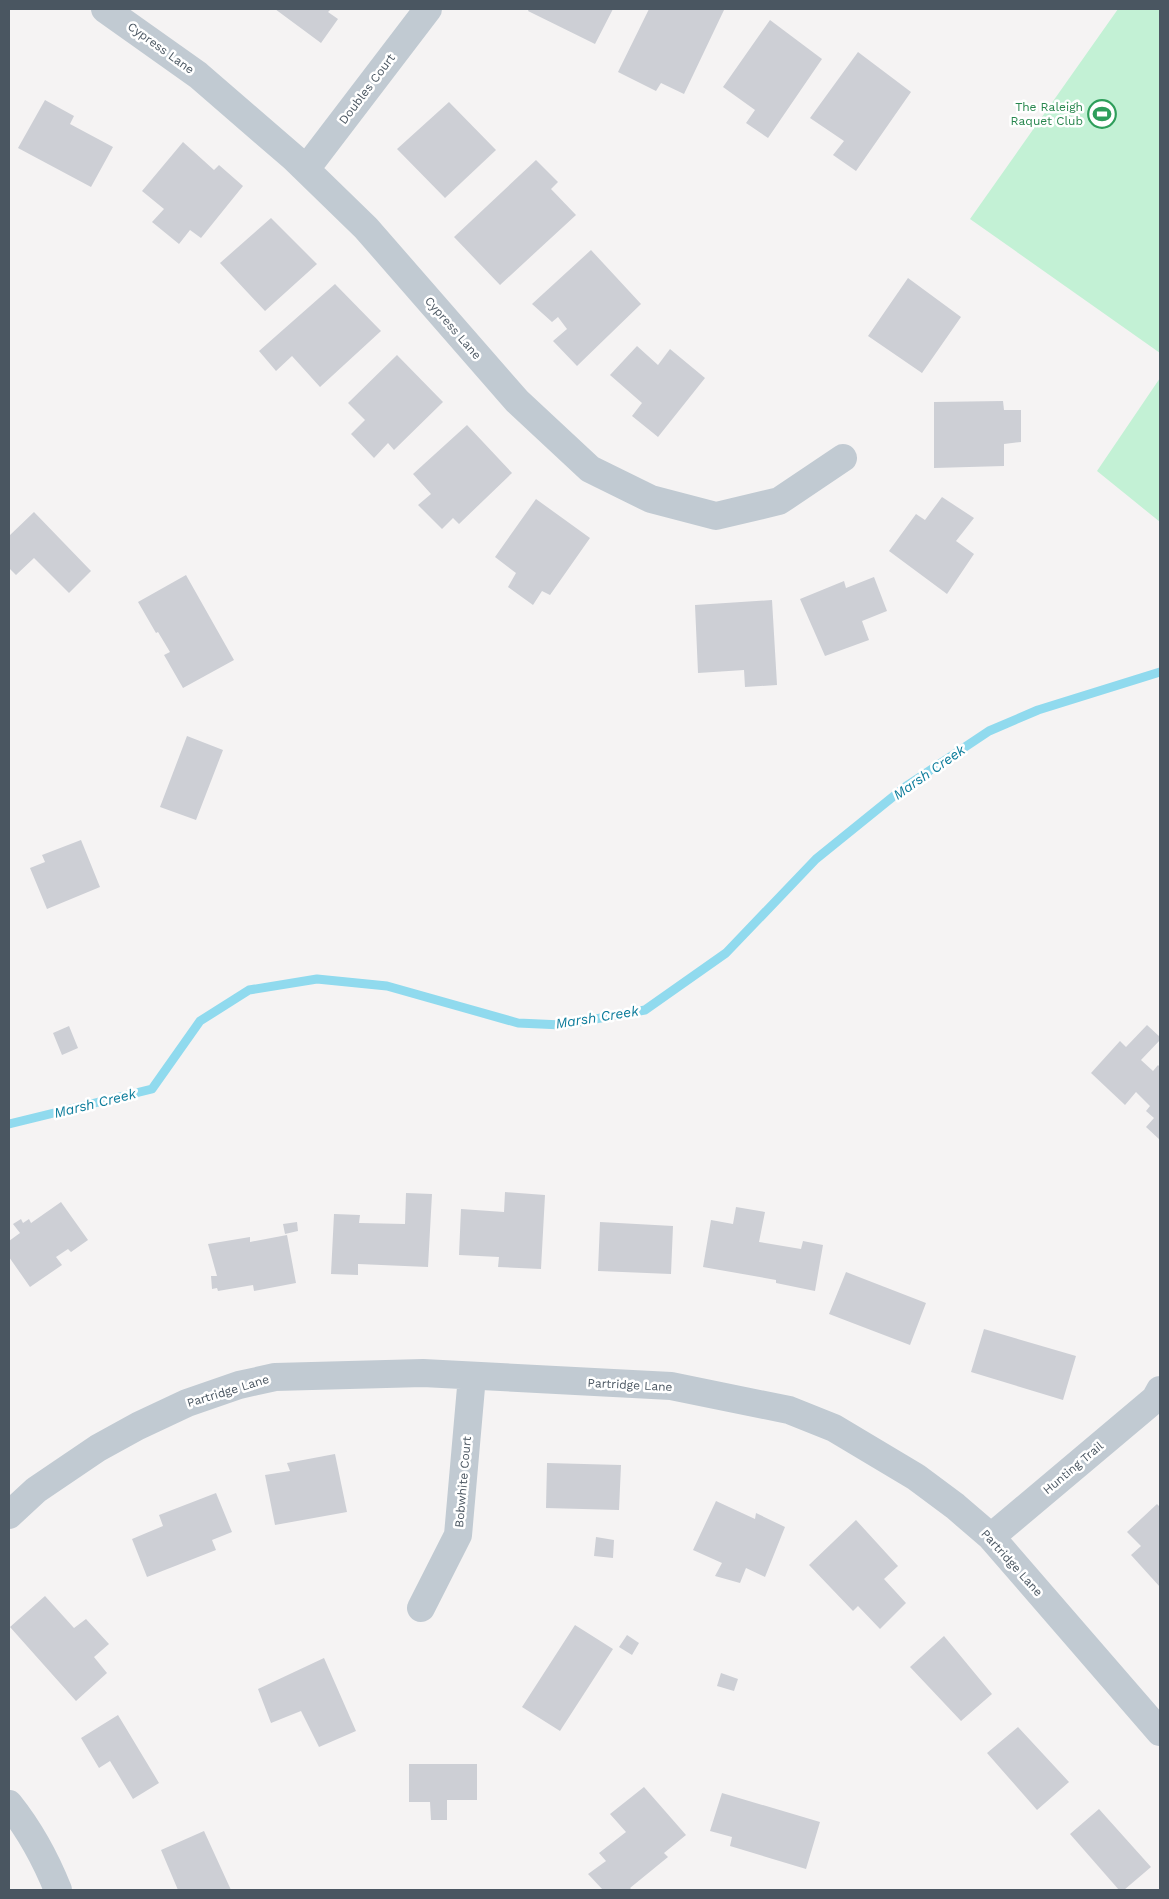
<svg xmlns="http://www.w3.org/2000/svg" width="1169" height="1899" font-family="'Work Sans',sans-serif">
<rect width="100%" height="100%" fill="#f5f3f3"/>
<path fill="#c3f1d5" d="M 1118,9 L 1160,9 L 1160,353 L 970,219 Z
M 1160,378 L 1160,522 L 1097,471 Z"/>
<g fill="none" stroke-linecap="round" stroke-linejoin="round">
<path stroke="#90daee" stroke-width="9" d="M 9,1124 L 152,1089 L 200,1021 L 249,990 L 317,979 L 387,986 L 518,1023 L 562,1025 L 645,1010 L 726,953 L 816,859 L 905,787 L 989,731 L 1038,710 L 1160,672"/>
</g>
<path fill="#cdcfd5" d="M 275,9 L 331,9 L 328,12 L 338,19 L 321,43 Z
M 529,9 L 613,9 L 595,44 L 528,11 Z
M 649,9 L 724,10 L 684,94 L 661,83 L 656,91 L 618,72 Z
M 770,20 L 822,59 L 768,138 L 746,123 L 755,110 L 723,87 Z
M 858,52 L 911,92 L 856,171 L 833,155 L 844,141 L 810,118 Z
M 45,100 L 74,116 L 70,124 L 113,147 L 91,187 L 18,148 Z
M 449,102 L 496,150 L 445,198 L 397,149 Z
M 183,142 L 214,170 L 219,165 L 243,186 L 201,238 L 190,230 L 179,244 L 152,222 L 164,209 L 142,191 Z
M 536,160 L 558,182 L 551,189 L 576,215 L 500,285 L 454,237 Z
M 271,218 L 317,264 L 265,311 L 220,263 Z
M 591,250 L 641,304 L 577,366 L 553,341 L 567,329 L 558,317 L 552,322 L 532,304 Z
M 908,278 L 961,317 L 922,373 L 868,336 Z
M 335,284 L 381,331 L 320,387 L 292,356 L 276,371 L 259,351 Z
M 637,346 L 658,365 L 670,349 L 705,378 L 658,437 L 632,416 L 642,403 L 610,375 Z
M 397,355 L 443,402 L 394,450 L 388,443 L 374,458 L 351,434 L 365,420 L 348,403 Z
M 1003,401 L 1004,410 L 1021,410 L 1021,442 L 1004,444 L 1004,466 L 934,468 L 934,402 Z
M 467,425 L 512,473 L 459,524 L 453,518 L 442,529 L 418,505 L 431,494 L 413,474 Z
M 942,497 L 974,518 L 956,541 L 974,554 L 947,594 L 889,551 L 916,514 L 925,520 Z
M 536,499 L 590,538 L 550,595 L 542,591 L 533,605 L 508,587 L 516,573 L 495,557 Z
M 34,512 L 91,571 L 69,593 L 34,558 L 16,575 L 9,568 L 9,536 Z
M 186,575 L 234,660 L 183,688 L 164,655 L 170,652 L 158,632 L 156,633 L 138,602 Z
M 874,577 L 887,611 L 862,621 L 869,640 L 825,656 L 800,599 L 844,581 L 846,588 Z
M 772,600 L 777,685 L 745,687 L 744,670 L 698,673 L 695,605 Z
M 187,736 L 223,750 L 196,820 L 160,807 Z
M 81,840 L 100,887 L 47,909 L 30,868 L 45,862 L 42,855 Z
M 1147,1025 L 1160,1037 L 1160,1040 L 1141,1060 L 1153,1071 L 1158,1065 L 1160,1067 L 1160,1140 L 1146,1127 L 1154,1118 L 1146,1111 L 1150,1106 L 1136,1092 L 1125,1105 L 1091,1073 L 1120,1041 L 1126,1047 Z
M 69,1026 L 78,1048 L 62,1055 L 53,1033 Z
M 505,1192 L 545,1195 L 541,1269 L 498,1267 L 499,1257 L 459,1255 L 461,1209 L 504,1212 Z
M 406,1193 L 432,1194 L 428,1267 L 358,1264 L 358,1275 L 331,1274 L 334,1214 L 360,1215 L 359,1223 L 405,1224 Z
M 61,1202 L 88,1240 L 71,1252 L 68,1249 L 56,1257 L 62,1265 L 30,1287 L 9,1257 L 9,1241 L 20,1233 L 13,1224 L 21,1219 L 23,1223 L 29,1219 L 31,1223 Z
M 736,1207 L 765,1212 L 759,1242 L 801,1249 L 803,1241 L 823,1245 L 815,1291 L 776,1283 L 776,1280 L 703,1267 L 711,1220 L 733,1224 Z
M 297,1222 L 298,1231 L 285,1234 L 283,1224 Z
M 600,1222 L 673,1226 L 671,1274 L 598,1271 Z
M 287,1235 L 296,1283 L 254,1291 L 253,1285 L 218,1291 L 217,1288 L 212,1289 L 211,1276 L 217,1276 L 208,1244 L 250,1237 L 250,1242 Z
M 846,1272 L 926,1303 L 910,1345 L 829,1314 Z
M 984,1329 L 1076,1356 L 1063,1400 L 971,1372 Z
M 335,1454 L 347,1512 L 275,1525 L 265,1475 L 290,1471 L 287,1463 Z
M 547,1463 L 621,1465 L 619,1510 L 546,1508 Z
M 216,1493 L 232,1532 L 212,1540 L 216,1550 L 147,1577 L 132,1539 L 163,1526 L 159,1515 Z
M 716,1501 L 755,1519 L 756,1513 L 785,1527 L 765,1577 L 746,1568 L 740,1583 L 715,1576 L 722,1563 L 693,1550 Z
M 1157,1504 L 1160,1507 L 1160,1587 L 1131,1555 L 1141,1546 L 1127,1532 Z
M 856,1520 L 898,1566 L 884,1579 L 906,1603 L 880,1629 L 858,1606 L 853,1611 L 809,1565 Z
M 596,1537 L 614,1540 L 613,1558 L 594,1556 Z
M 45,1596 L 74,1628 L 86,1619 L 109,1644 L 94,1657 L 107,1673 L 76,1701 L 10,1627 Z
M 575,1625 L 613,1649 L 560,1731 L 522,1707 Z
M 627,1635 L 639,1643 L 632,1655 L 619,1647 Z
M 944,1636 L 992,1694 L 961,1721 L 910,1667 Z
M 324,1658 L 356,1731 L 319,1747 L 301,1711 L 271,1723 L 258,1689 Z
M 721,1673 L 738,1679 L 734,1691 L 717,1686 Z
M 118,1715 L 159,1783 L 133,1799 L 110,1761 L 99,1768 L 81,1738 Z
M 1018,1727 L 1069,1782 L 1037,1810 L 987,1753 Z
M 409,1764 L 477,1764 L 477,1800 L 447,1800 L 447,1820 L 431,1820 L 430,1802 L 409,1802 Z
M 644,1787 L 686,1835 L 664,1853 L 668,1857 L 630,1888 L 632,1890 L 603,1890 L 588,1874 L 606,1861 L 599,1853 L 626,1832 L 610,1814 Z
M 722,1793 L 820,1822 L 806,1869 L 730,1846 L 732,1837 L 710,1831 Z
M 1099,1809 L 1151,1867 L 1124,1890 L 1119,1890 L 1070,1834 Z
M 204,1831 L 231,1890 L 178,1890 L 161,1850 Z"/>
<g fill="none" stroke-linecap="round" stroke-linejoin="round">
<path stroke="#c1cad2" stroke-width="28" d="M 105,9 L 198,75 L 294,158 L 366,228 L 517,401 L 590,469 L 651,499 L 716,516 L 779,501 L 843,458
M 306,169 L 428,9
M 9,1515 L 36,1490 L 98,1448 L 138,1426 L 187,1403 L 239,1385 L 275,1377 L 423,1373 L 671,1386 L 789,1410 L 834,1428 L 916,1477 L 955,1506 L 991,1537 L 1160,1732
M 991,1537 L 1155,1399 L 1160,1390
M 421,1608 L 458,1535 L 472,1376"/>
<path stroke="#c1cad2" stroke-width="28" d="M 9,1804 C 29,1829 46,1860 58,1890"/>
</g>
<defs>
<symbol id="stadium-ring" viewBox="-11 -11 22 22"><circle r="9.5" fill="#fff" stroke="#2e9e5b" stroke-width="1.5"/><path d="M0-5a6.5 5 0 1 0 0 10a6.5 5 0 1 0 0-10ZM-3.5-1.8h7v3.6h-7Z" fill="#2e9e5b"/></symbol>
</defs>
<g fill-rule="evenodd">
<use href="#stadium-ring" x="1086" y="98" width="32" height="32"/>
</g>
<g text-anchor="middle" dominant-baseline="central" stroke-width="5" stroke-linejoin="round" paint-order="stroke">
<g font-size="12" fill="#4a5661" stroke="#fff">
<text transform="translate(161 48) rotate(36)">Cypress Lane</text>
<text transform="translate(367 89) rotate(-53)">Doubles Court</text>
<text transform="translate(453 328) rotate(49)">Cypress Lane</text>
<text transform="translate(630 1385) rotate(3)">Partridge Lane</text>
<text transform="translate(228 1391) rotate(-17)">Partridge Lane</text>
<text transform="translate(1073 1468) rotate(-40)">Hunting Trail</text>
<text transform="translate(463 1482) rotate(-85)">Bobwhite Court</text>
<text transform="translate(1012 1563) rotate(48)">Partridge Lane</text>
</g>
<g font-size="12" fill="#27864d" stroke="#fff" text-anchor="end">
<text x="1083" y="107">The Raleigh<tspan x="1083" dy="14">Raquet Club</tspan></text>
</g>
<g font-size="14" font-style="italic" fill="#0c7c9b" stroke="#fff">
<text transform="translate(929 772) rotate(-35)">Marsh Creek</text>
<text transform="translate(597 1017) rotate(-9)">Marsh Creek</text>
<text transform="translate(95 1103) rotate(-14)">Marsh Creek</text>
</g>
</g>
<rect width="1169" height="1899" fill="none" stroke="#4a5661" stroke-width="20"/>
</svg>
